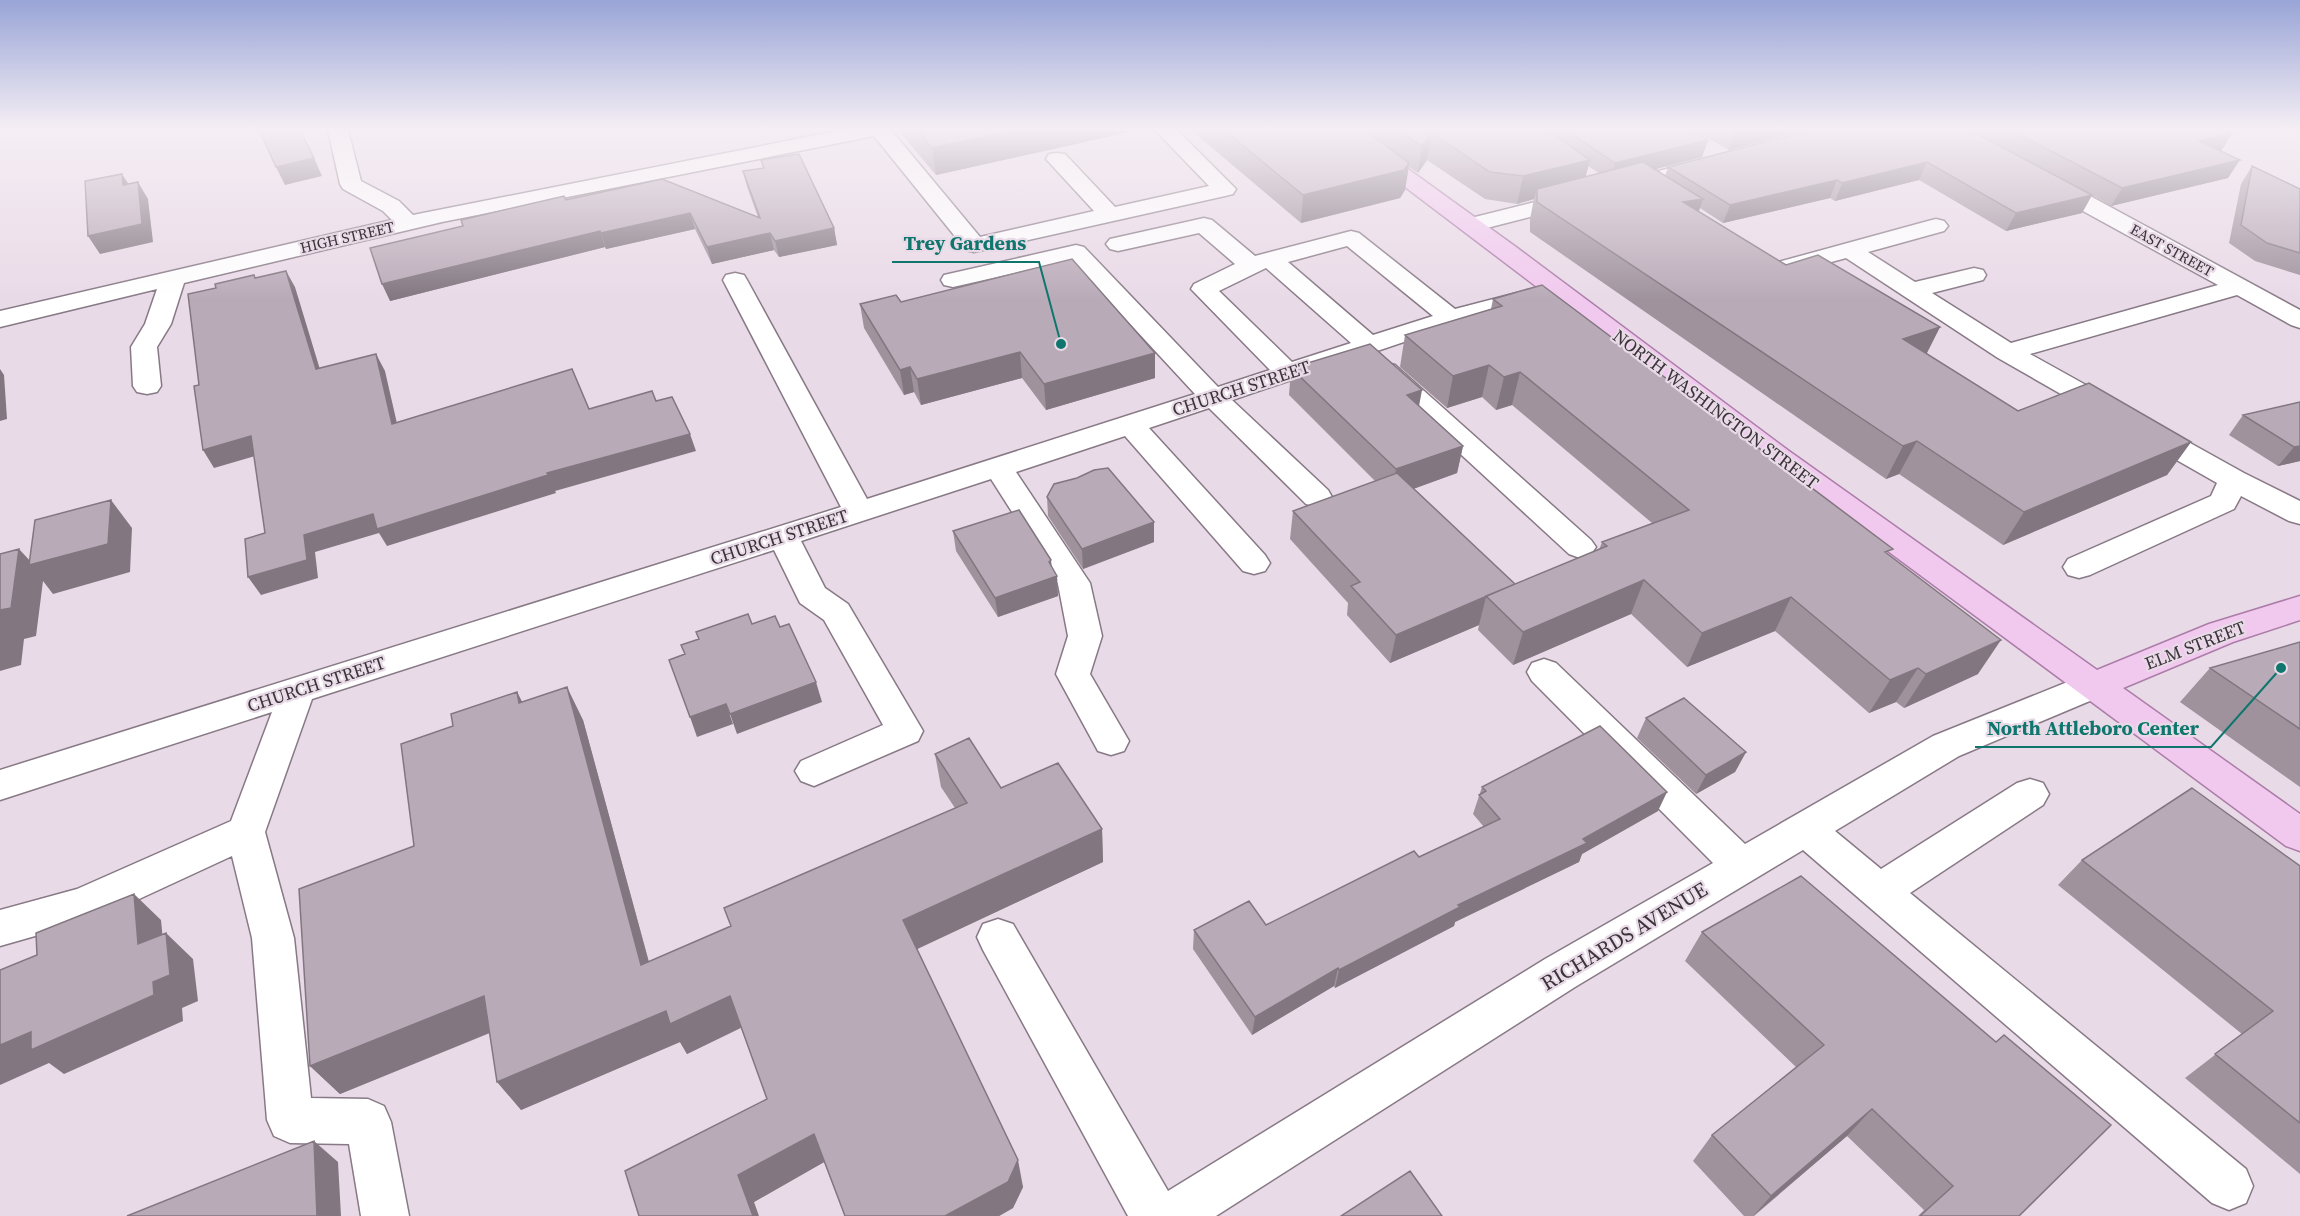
<svg xmlns="http://www.w3.org/2000/svg" width="2300" height="1216" font-family="'Source Serif 4',serif">
<rect width="100%" height="100%" fill="#e9dae7"/>
<g fill="none" stroke-linecap="round" stroke-linejoin="round">
<defs>
<path id="minor" d="M 328,130 L 348,130 L 361,181 L 399,201 L 413,215 L 842,130 L 891,130 L 980,237 L 1094,211 L 1046,159 L 1049,154 L 1057,153 L 1065,154 L 1115,207 L 1209,186 L 1155,130 L 1177,130 L 1236,189 L 1233,194 L 1225,196 L 974,252 L 966,250 L 874,136 L 442,222 L 184,283 L 171,324 L 157,347 L 161,386 L 157,392 L 147,394 L 137,392 L 133,386 L 131,347 L 145,324 L 157,289 L 0,327 L 0,311 L 392,220 L 383,211 L 343,189 L 340,184 Z
M 1710,158 L 1718,159 L 1721,164 L 1718,169 L 1471,232 L 1463,230 L 1459,225 L 1463,220 Z
M 2049,176 L 2057,178 L 2300,310 L 2300,328 L 2291,325 L 2237,295 L 2030,354 L 2244,473 L 2300,501 L 2300,524 L 2289,521 L 2241,496 L 2234,509 L 2090,575 L 2079,578 L 2068,575 L 2063,567 L 2068,559 L 2211,496 L 2217,483 L 1998,358 L 1846,258 L 1780,276 L 1771,274 L 1768,269 L 1771,264 L 1928,221 L 1936,219 L 1944,221 L 1948,226 L 1944,231 L 1868,252 L 1915,282 L 1974,268 L 1983,270 L 1986,275 L 1983,280 L 1932,293 L 2011,343 L 2218,285 L 2041,188 L 2038,183 L 2041,178 Z
M 1204,218 L 1212,220 L 1255,256 L 1351,231 L 1359,233 L 1455,309 L 1536,288 L 1545,290 L 1548,295 L 1545,300 L 1460,323 L 1232,400 L 1328,490 L 1332,497 L 1328,504 L 1317,507 L 1306,504 L 1209,408 L 1149,428 L 1265,555 L 1270,563 L 1265,571 L 1254,574 L 1243,571 L 1125,436 L 1016,472 L 1090,583 L 1102,636 L 1090,674 L 1129,741 L 1124,751 L 1111,755 L 1098,751 L 1056,674 L 1068,636 L 1058,584 L 991,479 L 801,541 L 825,588 L 848,604 L 923,731 L 918,741 L 814,786 L 801,781 L 795,771 L 801,761 L 883,725 L 824,620 L 800,603 L 774,550 L 312,699 L 265,832 L 294,938 L 311,1098 L 368,1099 L 384,1106 L 391,1122 L 409,1216 L 361,1216 L 349,1144 L 290,1143 L 274,1136 L 267,1120 L 252,938 L 232,856 L 98,918 L 0,946 L 0,910 L 77,889 L 231,821 L 272,712 L 0,800 L 0,770 L 841,507 L 723,280 L 726,275 L 735,273 L 744,275 L 747,280 L 867,499 L 1195,394 L 1071,260 L 953,287 L 944,285 L 941,280 L 944,275 L 1076,245 L 1084,247 L 1218,387 L 1270,370 L 1191,289 L 1194,284 L 1235,264 L 1199,233 L 1118,251 L 1110,249 L 1106,244 L 1110,239 ZM 1347,246 L 1433,316 L 1373,335 L 1288,262 ZM 1266,268 L 1351,343 L 1292,362 L 1219,291 Z
M 1386,363 L 1395,365 L 1591,540 L 1596,547 L 1591,554 L 1580,558 L 1569,554 L 1377,377 L 1373,371 L 1377,365 Z
M 1544,659 L 1556,663 L 1745,844 L 1933,736 L 2080,677 L 2092,673 L 2104,677 L 2110,686 L 2104,695 L 1959,756 L 1835,831 L 1881,869 L 2017,783 L 2030,779 L 2043,783 L 2049,794 L 2043,805 L 1910,893 L 2246,1169 L 2253,1186 L 2246,1203 L 2229,1210 L 2212,1203 L 1803,850 L 1575,987 L 1216,1216 L 1128,1216 L 983,950 L 977,937 L 983,924 L 998,919 L 1013,924 L 1168,1191 L 1545,959 L 1713,863 L 1532,681 L 1527,672 L 1532,663 Z"/>
<path id="major" d="M 1330,130 L 1354,130 L 1516,247 L 1789,451 L 2097,670 L 2209,624 L 2300,596 L 2300,620 L 2233,642 L 2123,688 L 2300,814 L 2300,851 L 2286,846 L 1769,463 Z"/>
</defs>
<use href="#minor" stroke="#877985" stroke-width="3"/>
<use href="#major" stroke="#ab7da8" stroke-width="3"/>
<use href="#minor" fill="#fff" fill-rule="evenodd"/>
<use href="#major" fill="#f1c9ee" fill-rule="evenodd"/>
</g>
<path fill="#9f929d" fill-rule="evenodd" d="M 898,130 L 1138,130 L 936,175 Z
M 1191,130 L 1691,130 L 1708,140 L 1702,157 L 1655,169 L 1665,176 L 1668,167 L 1811,130 L 2224,130 L 2232,133 L 2221,151 L 2220,151 L 2228,178 L 2111,206 L 2092,195 L 2082,213 L 2006,231 L 1919,180 L 1835,201 L 1830,198 L 1723,223 L 1700,208 L 1698,212 L 1786,265 L 1940,327 L 1926,354 L 2018,411 L 2191,442 L 2167,475 L 2003,545 L 1899,474 L 1886,479 L 1530,232 L 1530,219 L 1534,199 L 1517,204 L 1485,199 L 1427,160 L 1418,173 L 1409,167 L 1405,190 L 1400,198 L 1301,223 ZM 1588,166 L 1599,173 L 1585,177 Z
M 1694,130 L 1805,130 L 1729,150 Z
M 761,160 L 834,228 L 837,245 L 779,257 L 774,250 L 712,264 L 695,229 L 606,249 L 605,247 L 390,301 L 463,226 L 566,200 L 758,217 L 747,187 L 743,171 L 763,168 Z
M 2252,166 L 2300,189 L 2300,275 L 2255,261 L 2229,243 L 2241,184 Z
M 1493,299 L 1889,555 L 1978,674 L 1904,708 L 1896,702 L 1869,713 L 1775,631 L 1687,667 L 1631,614 L 1513,665 L 1478,630 L 1479,625 L 1390,663 L 1347,615 L 1348,603 L 1290,539 L 1293,511 L 1375,481 L 1289,395 L 1291,368 L 1419,406 L 1463,446 L 1457,473 L 1413,489 L 1515,584 L 1599,550 L 1602,542 L 1652,523 L 1512,405 L 1496,410 L 1482,397 L 1447,408 L 1400,367 L 1405,335 L 1491,309 Z
M 901,302 L 1155,378 L 1046,410 L 1022,378 L 921,405 L 914,392 L 904,395 L 864,328 L 860,304 Z
M 2300,402 L 2300,461 L 2278,466 L 2229,435 L 2243,415 Z
M 1047,497 L 1154,542 L 1083,569 L 1048,516 Z
M 953,531 L 1052,568 L 1057,576 L 1058,596 L 998,617 L 956,551 Z
M 2300,642 L 2300,787 L 2180,702 L 2210,668 Z
M 517,692 L 522,702 L 583,720 L 649,962 L 731,926 L 955,808 L 941,787 L 935,754 L 1001,788 L 1102,829 L 1103,862 L 916,949 L 1023,1187 L 1013,1208 L 999,1216 L 845,1216 L 824,1162 L 754,1202 L 639,1216 L 767,1099 L 741,1028 L 687,1054 L 680,1042 L 521,1110 L 490,1033 L 340,1094 L 310,1066 L 414,846 L 453,726 Z
M 1646,718 L 1746,752 L 1735,772 L 1696,794 L 1637,738 Z
M 1482,787 L 1658,811 L 1582,854 L 1579,862 L 1455,922 L 1454,926 L 1335,988 L 1334,986 L 1252,1035 L 1193,949 L 1194,930 L 1266,925 L 1419,857 L 1484,827 L 1473,814 Z
M 2082,860 L 2300,866 L 2300,1174 L 2185,1078 L 2242,1034 L 2058,885 Z
M 1702,932 L 2019,1216 L 1918,1216 L 1924,1210 L 1847,1136 L 1754,1216 L 1744,1216 L 1693,1161 L 1712,1135 L 1796,1067 L 1685,961 Z"/>
<path fill="#827780" d="M 1016,130 L 1138,130 L 936,175 L 932,148 Z
M 1743,130 L 1805,130 L 1729,150 L 1735,132 Z
M 1432,133 L 1427,160 L 1418,173 L 1422,146 Z
M 2232,133 L 2221,151 L 2188,158 L 2199,141 Z
M 1708,140 L 1702,157 L 1610,181 L 1615,163 Z
M 314,158 L 322,176 L 285,185 L 276,167 Z
M 1590,160 L 1583,187 L 1537,189 L 1534,199 L 1517,204 L 1523,176 Z
M 2240,160 L 2228,178 L 2111,206 L 2122,188 Z
M 1927,162 L 1919,180 L 1835,201 L 1842,183 Z
M 1409,163 L 1405,190 L 1400,198 L 1301,223 L 1303,195 Z
M 122,174 L 133,191 L 123,185 Z
M 1837,180 L 1830,198 L 1723,223 L 1730,205 Z
M 138,182 L 148,199 L 153,242 L 100,254 L 88,236 Z
M 2092,195 L 2082,213 L 2006,231 L 2016,213 Z
M 1703,199 L 1693,229 L 1683,202 Z
M 690,213 L 695,229 L 606,249 L 601,233 Z
M 834,228 L 837,245 L 779,257 L 775,241 Z
M 600,231 L 605,247 L 390,301 L 382,284 Z
M 770,233 L 774,250 L 712,264 L 707,247 Z
M 286,271 L 295,287 L 325,386 L 316,369 Z
M 1940,327 L 1924,359 L 1903,339 Z
M 1020,352 L 1022,378 L 921,405 L 917,379 Z
M 1155,353 L 1155,378 L 1046,410 L 1044,384 Z
M 376,354 L 385,371 L 401,441 L 392,424 Z
M 1489,365 L 1482,397 L 1447,408 L 1453,376 Z
M 910,367 L 914,392 L 904,395 L 900,370 Z
M 0,369 L 4,375 L 7,419 L 0,421 Z
M 1520,372 L 1512,405 L 1496,410 L 1504,377 Z
M 1422,390 L 1417,417 L 1407,395 Z
M 690,434 L 696,451 L 555,491 L 547,473 Z
M 251,436 L 262,454 L 214,468 L 203,450 Z
M 1917,441 L 1899,474 L 1886,479 L 1903,446 Z
M 2191,442 L 2167,475 L 2003,545 L 2024,512 Z
M 1463,446 L 1457,473 L 1391,497 L 1396,469 Z
M 2300,446 L 2300,461 L 2278,466 L 2294,447 Z
M 548,475 L 556,493 L 387,546 L 379,533 L 315,552 L 318,578 L 261,595 L 248,577 L 304,535 L 373,514 Z
M 111,500 L 132,528 L 130,572 L 53,594 L 43,581 L 36,636 L 24,639 L 21,665 L 0,671 L 0,610 L 19,549 L 33,564 Z
M 1154,522 L 1154,542 L 1083,569 L 1082,549 Z
M 1051,560 L 1053,578 L 1057,576 L 1058,596 L 998,617 L 995,598 Z
M 1644,580 L 1631,614 L 1513,665 L 1523,632 Z
M 1486,597 L 1479,625 L 1390,663 L 1396,635 Z
M 1791,597 L 1775,631 L 1687,667 L 1702,633 Z
M 2001,640 L 1978,674 L 1904,708 L 1926,674 Z
M 1918,668 L 1896,702 L 1869,713 L 1890,680 Z
M 816,682 L 822,702 L 737,734 L 730,714 Z
M 567,687 L 583,720 L 658,996 L 641,965 Z
M 517,692 L 534,725 L 519,703 Z
M 726,704 L 733,724 L 697,737 L 690,717 Z
M 1746,752 L 1735,772 L 1696,794 L 1706,775 Z
M 1667,792 L 1658,811 L 1582,854 L 1579,862 L 1455,922 L 1454,926 L 1335,988 L 1339,970 L 1458,905 L 1583,839 Z
M 1102,829 L 1103,862 L 911,952 L 903,920 Z
M 134,894 L 161,920 L 166,971 L 138,944 Z
M 166,933 L 193,959 L 198,1001 L 182,1008 L 183,1021 L 64,1074 L 49,1063 L 0,1085 L 0,1045 L 153,982 Z
M 1338,968 L 1334,986 L 1252,1035 L 1255,1017 Z
M 484,996 L 506,1026 L 340,1094 L 310,1066 Z
M 730,996 L 744,1026 L 687,1054 L 680,1042 L 521,1110 L 497,1082 L 666,1011 Z
M 1872,1109 L 1847,1136 L 1753,1216 L 1771,1196 Z
M 814,1134 L 826,1161 L 754,1202 L 759,1216 L 753,1216 L 738,1175 Z
M 314,1141 L 338,1162 L 341,1216 L 317,1216 Z
M 1018,1160 L 1023,1187 L 1013,1208 L 999,1216 L 945,1216 Z"/>
<path fill="#b9aab7" stroke="#827780" stroke-width="1.5" d="M 259,130 L 300,130 L 314,158 L 276,167 Z
M 917,130 L 1016,130 L 932,148 Z
M 1224,130 L 1365,130 L 1409,163 L 1404,170 L 1303,195 Z
M 1399,130 L 1547,130 L 1590,160 L 1523,176 L 1490,172 L 1432,133 L 1422,146 Z
M 1566,130 L 1691,130 L 1708,140 L 1615,163 Z
M 1731,130 L 1743,130 L 1735,132 Z
M 1811,130 L 1970,130 L 2092,195 L 2016,213 L 1927,162 L 1842,183 L 1837,180 L 1730,205 L 1668,167 Z
M 2011,130 L 2224,130 L 2232,133 L 2199,141 L 2240,160 L 2122,188 Z
M 799,154 L 834,228 L 775,241 L 770,233 L 707,247 L 690,213 L 601,233 L 600,231 L 382,284 L 370,248 L 463,226 L 461,220 L 564,196 L 566,200 L 662,179 L 760,218 L 743,171 L 764,168 L 761,160 Z
M 1643,162 L 1703,199 L 1683,202 L 1786,265 L 1818,255 L 1940,327 L 1903,339 L 2018,411 L 2089,383 L 2191,442 L 2024,512 L 1917,441 L 1903,446 L 1537,202 L 1537,189 Z
M 2252,166 L 2300,189 L 2300,253 L 2267,243 L 2241,225 Z
M 122,174 L 123,185 L 138,182 L 142,224 L 88,236 L 85,181 Z
M 1072,259 L 1155,353 L 1044,384 L 1020,352 L 917,379 L 910,367 L 900,370 L 860,304 L 896,295 L 901,302 Z
M 286,271 L 316,369 L 376,354 L 392,424 L 572,369 L 589,409 L 652,391 L 656,401 L 672,397 L 690,434 L 547,473 L 548,475 L 377,529 L 373,514 L 304,535 L 307,560 L 248,577 L 245,539 L 265,533 L 251,436 L 203,450 L 194,386 L 199,385 L 188,294 L 216,288 L 215,284 L 254,275 L 255,278 Z
M 1542,285 L 1893,549 L 1885,552 L 2001,640 L 1926,674 L 1918,668 L 1890,680 L 1791,597 L 1702,633 L 1644,580 L 1523,632 L 1486,596 L 1607,546 L 1602,542 L 1689,510 L 1520,372 L 1504,377 L 1489,365 L 1453,376 L 1405,335 L 1502,306 L 1493,299 Z
M 1370,344 L 1422,390 L 1407,395 L 1463,446 L 1396,469 L 1291,368 Z
M 2300,402 L 2300,446 L 2294,447 L 2243,415 Z
M 1108,468 L 1154,522 L 1082,549 L 1047,497 L 1054,484 L 1077,478 L 1094,470 Z
M 1397,473 L 1515,584 L 1396,635 L 1351,586 L 1360,582 L 1293,511 Z
M 111,500 L 108,544 L 29,565 L 35,520 Z
M 1019,510 L 1051,560 L 1049,562 L 1057,576 L 995,598 L 953,531 Z
M 19,549 L 11,608 L 0,610 L 0,554 Z
M 748,614 L 752,624 L 775,616 L 780,627 L 789,624 L 816,682 L 730,714 L 726,704 L 690,717 L 669,660 L 685,654 L 681,645 L 699,639 L 696,632 Z
M 2300,642 L 2300,729 L 2210,668 Z
M 567,687 L 641,965 L 731,926 L 724,908 L 967,803 L 935,754 L 969,738 L 1001,788 L 1058,763 L 1102,829 L 903,920 L 1018,1160 L 1008,1182 L 945,1216 L 845,1216 L 814,1134 L 738,1175 L 753,1216 L 639,1216 L 625,1171 L 767,1099 L 730,996 L 670,1024 L 666,1011 L 497,1082 L 484,996 L 310,1066 L 299,889 L 414,846 L 401,744 L 453,726 L 451,714 L 517,692 L 519,703 Z
M 1684,698 L 1746,752 L 1706,775 L 1646,718 Z
M 1600,726 L 1667,792 L 1583,839 L 1587,843 L 1458,905 L 1460,907 L 1339,970 L 1338,968 L 1255,1017 L 1194,930 L 1249,901 L 1266,925 L 1414,851 L 1419,857 L 1500,819 L 1479,795 L 1486,791 L 1482,787 Z
M 2192,788 L 2300,866 L 2300,1123 L 2215,1054 L 2273,1011 L 2082,860 Z
M 1801,876 L 1996,1042 L 2004,1035 L 2111,1125 L 2019,1216 L 1920,1216 L 1953,1186 L 1872,1109 L 1771,1196 L 1712,1135 L 1824,1045 L 1702,932 Z
M 134,894 L 138,944 L 166,933 L 170,975 L 153,982 L 154,995 L 31,1050 L 31,1032 L 0,1045 L 0,970 L 37,955 L 36,933 Z
M 314,1141 L 317,1216 L 127,1216 Z
M 1410,1171 L 1442,1216 L 1341,1216 Z"/>
<linearGradient id="sky" x2="0" y2="1"><stop stop-color="#99a5d7"/><stop offset="0.43" stop-color="#f5eef4"/><stop offset="1" stop-color="#f5eef4" stop-opacity="0"/></linearGradient>
<rect width="2300" height="300" fill="url(#sky)"/>
<g text-anchor="middle" dominant-baseline="central" stroke-width="4.5" stroke-linejoin="round" paint-order="stroke">
<g font-size="15" fill="#3a343a" stroke="#e9dae7">
<text transform="translate(347 237) rotate(-13)">HIGH STREET</text>
<text transform="translate(2172 250) rotate(29)">EAST STREET</text>
</g>
<g font-size="18" fill="#3a343a" stroke="#e9dae7">
<text transform="translate(1241 388) rotate(-18)">CHURCH STREET</text>
<text transform="translate(1716 409) rotate(37)">NORTH WASHINGTON STREET</text>
<text transform="translate(779 537) rotate(-18)">CHURCH STREET</text>
<text transform="translate(2195 645) rotate(-21)">ELM STREET</text>
<text transform="translate(316 684) rotate(-18)">CHURCH STREET</text>
</g>
<g font-size="21" fill="#3a343a" stroke="#e9dae7">
<text transform="translate(1624 936) rotate(-31)">RICHARDS AVENUE</text>
</g>
</g>
<path fill="none" stroke="#0f766e" stroke-width="2" d="M1061 344L1039 262H892M2281 668L2211 747H1975"/>
<g fill="#0f766e" stroke="#e9dae7" stroke-width="2">
<circle cx="1061" cy="344" r="6"/>
<circle cx="2281" cy="668" r="6"/>
</g>
<g font-size="20" text-anchor="middle" font-weight="bold" fill="#0f766e" stroke="#e9dae7" stroke-width="4.5" stroke-linejoin="round" paint-order="stroke">
<text x="965" y="250">Trey Gardens</text>
<text x="2093" y="735">North Attleboro Center</text>
</g>
</svg>
